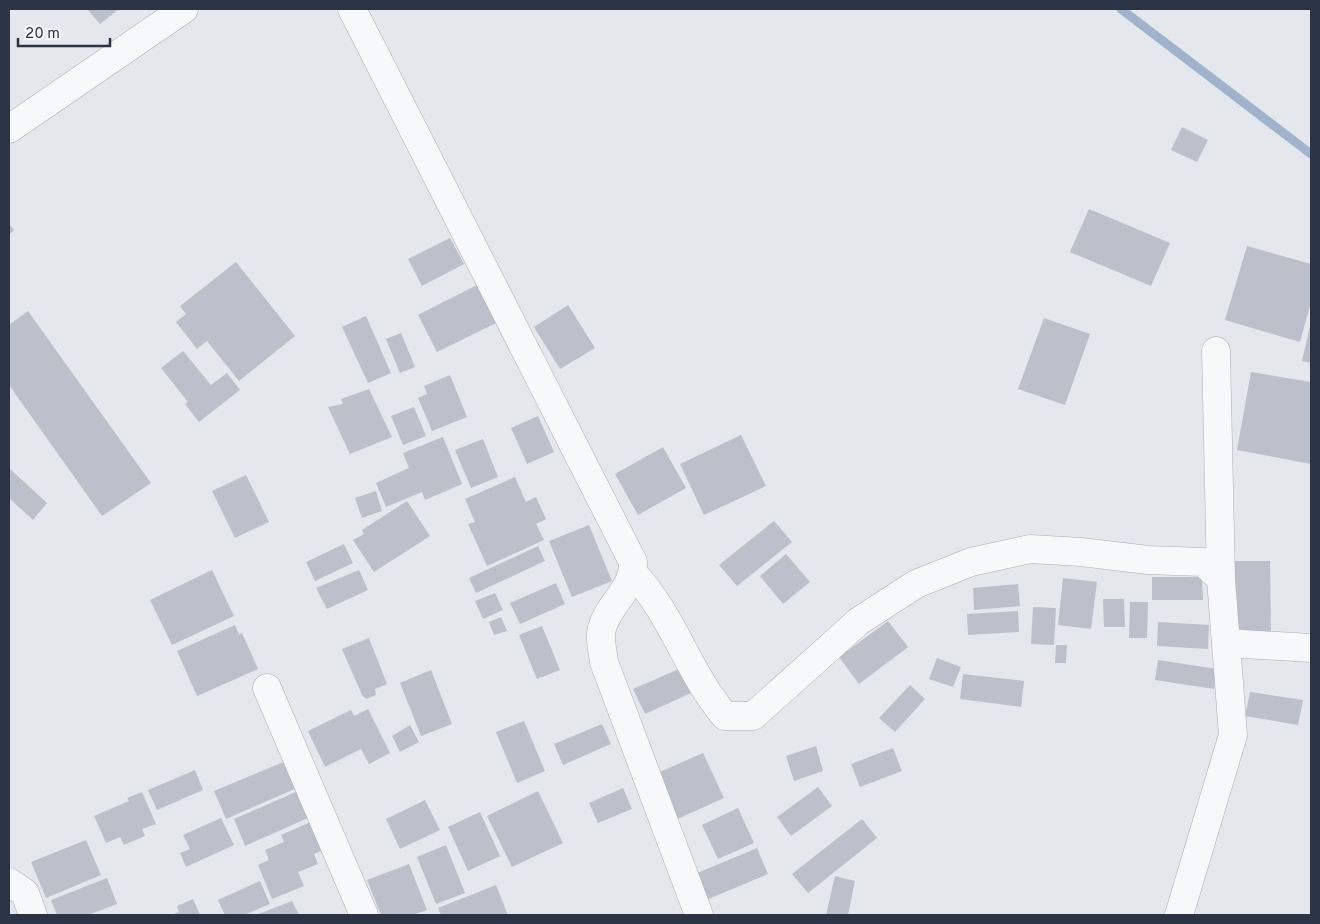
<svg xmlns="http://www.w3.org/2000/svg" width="1320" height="924" font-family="Overpass,sans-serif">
<rect width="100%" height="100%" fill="#e4e7ec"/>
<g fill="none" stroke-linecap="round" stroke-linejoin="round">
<path stroke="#9fb4cc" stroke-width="9" d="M 1121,9 L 1311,154"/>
</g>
<path fill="#bbc0ca" d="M 87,9 L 119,9 L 100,24 Z
M 1182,127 L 1208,140 L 1197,162 L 1171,150 Z
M 1089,209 L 1170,243 L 1151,286 L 1070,252 Z
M 9,224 L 14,230 L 9,235 Z
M 450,238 L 464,264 L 422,286 L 408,259 Z
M 1247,246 L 1311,264 L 1311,302 L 1300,342 L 1225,320 Z
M 236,262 L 295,336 L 239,381 L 207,341 L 197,349 L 176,322 L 186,314 L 180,306 Z
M 477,285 L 496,323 L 437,352 L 418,315 Z
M 568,305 L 595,348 L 560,369 L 534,327 Z
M 28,311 L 151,483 L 102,516 L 9,385 L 9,325 Z
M 366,316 L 391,373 L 368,383 L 342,327 Z
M 1044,318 L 1090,334 L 1065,405 L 1018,389 Z
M 1311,322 L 1311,363 L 1302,361 Z
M 401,333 L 415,367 L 400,373 L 386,339 Z
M 183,351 L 211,385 L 227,373 L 240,390 L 199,422 L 185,404 L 188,402 L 161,368 Z
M 1251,372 L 1311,382 L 1311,464 L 1237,450 Z
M 450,375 L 467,417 L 432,431 L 418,398 L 427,394 L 424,386 Z
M 369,389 L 392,437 L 350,454 L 328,407 L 343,404 L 341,399 Z
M 414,407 L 426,436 L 403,445 L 391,416 Z
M 538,416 L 554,452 L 527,464 L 511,428 Z
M 741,435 L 766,486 L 704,515 L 680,464 Z
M 443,437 L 462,484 L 425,500 L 422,492 L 386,507 L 376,483 L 409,468 L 403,453 Z
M 483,439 L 498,477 L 471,488 L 455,450 Z
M 663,447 L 686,488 L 638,515 L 615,474 Z
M 9,468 L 47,503 L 33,520 L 9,498 Z
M 246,475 L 269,522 L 235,538 L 212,491 Z
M 515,477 L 526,502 L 536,497 L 546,519 L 536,524 L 544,540 L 487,566 L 468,524 L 475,522 L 465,499 Z
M 376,491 L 382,511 L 362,518 L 355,498 Z
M 407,501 L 430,536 L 374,572 L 353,540 L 364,534 L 362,530 Z
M 774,521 L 792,542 L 737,586 L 719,565 Z
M 589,525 L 612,581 L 572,597 L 549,541 Z
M 344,544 L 353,563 L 315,581 L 306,562 Z
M 538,546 L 545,561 L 476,593 L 469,578 Z
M 786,554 L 810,582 L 783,604 L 760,576 Z
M 1235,561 L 1270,561 L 1271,631 L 1236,632 Z
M 212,570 L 234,616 L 172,645 L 150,600 Z
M 359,570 L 368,590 L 327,609 L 316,588 Z
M 1152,577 L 1202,577 L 1203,600 L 1152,600 Z
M 1063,578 L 1097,582 L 1091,629 L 1058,625 Z
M 556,583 L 565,604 L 520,624 L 510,603 Z
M 1018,584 L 1020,606 L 974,610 L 973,588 Z
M 495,593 L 503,610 L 483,619 L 475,601 Z
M 1103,599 L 1124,599 L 1125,627 L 1104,627 Z
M 1130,602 L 1148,602 L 1147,638 L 1129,638 Z
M 1033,607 L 1056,608 L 1054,645 L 1031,644 Z
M 1018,611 L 1019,632 L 968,635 L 967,614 Z
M 501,617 L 507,631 L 494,635 L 489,622 Z
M 888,621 L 908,647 L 859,684 L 839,657 Z
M 1158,622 L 1209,625 L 1208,649 L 1157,646 Z
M 235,625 L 239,634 L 242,633 L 258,669 L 197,696 L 177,651 Z
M 542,626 L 560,670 L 537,679 L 519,635 Z
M 369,638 L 387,684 L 375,689 L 376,695 L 366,699 L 362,695 L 342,649 Z
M 1056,645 L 1067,645 L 1066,663 L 1055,663 Z
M 937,658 L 961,667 L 953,687 L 929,679 Z
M 1158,660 L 1217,669 L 1214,689 L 1155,680 Z
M 681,668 L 691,693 L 645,714 L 633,689 Z
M 431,670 L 452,724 L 421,736 L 400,683 Z
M 963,674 L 1024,681 L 1021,707 L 960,699 Z
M 910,685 L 925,699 L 895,732 L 879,718 Z
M 1250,692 L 1303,700 L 1298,725 L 1245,716 Z
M 368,709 L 390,753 L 369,764 L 361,749 L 325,767 L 308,731 L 351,710 L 354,716 Z
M 524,721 L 545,771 L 517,783 L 496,732 Z
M 602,724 L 611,744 L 563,765 L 554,744 Z
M 410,725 L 419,742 L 400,752 L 392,736 Z
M 816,746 L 823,771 L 794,781 L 786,756 Z
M 893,748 L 902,771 L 860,787 L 851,764 Z
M 703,753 L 724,798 L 673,821 L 653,775 Z
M 288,760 L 299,787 L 226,819 L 214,791 Z
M 195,770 L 203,790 L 157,810 L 148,790 Z
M 818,787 L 832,806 L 791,836 L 777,817 Z
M 623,788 L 632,809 L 598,823 L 589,803 Z
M 298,791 L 310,817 L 245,846 L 234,819 Z
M 538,791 L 563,843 L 512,867 L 487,816 Z
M 142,792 L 156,824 L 142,829 L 145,836 L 124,845 L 120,837 L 106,843 L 94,816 L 129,801 L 127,798 Z
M 425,800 L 440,830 L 400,849 L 386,819 Z
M 738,808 L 754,843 L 718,859 L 702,825 Z
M 480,812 L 500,856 L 468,871 L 448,827 Z
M 221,818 L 234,845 L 186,867 L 180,853 L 190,849 L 183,835 Z
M 862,819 L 877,838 L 808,893 L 792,874 Z
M 313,821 L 325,849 L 314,854 L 318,864 L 298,872 L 304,886 L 272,899 L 258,865 L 269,860 L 265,850 L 284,842 L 281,835 Z
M 86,840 L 101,875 L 46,898 L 31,862 Z
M 446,845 L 465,893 L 436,904 L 417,857 Z
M 757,848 L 768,874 L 706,900 L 695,874 Z
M 409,864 L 427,910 L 412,915 L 381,915 L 367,880 Z
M 835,876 L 855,881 L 848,915 L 826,915 Z
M 107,878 L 117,904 L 88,915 L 57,915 L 51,900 Z
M 260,881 L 270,904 L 244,915 L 225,915 L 218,900 Z
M 496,885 L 508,915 L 441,915 L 438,908 Z
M 193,899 L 200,915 L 171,915 L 179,912 L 177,906 Z
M 292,901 L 299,915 L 256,915 Z"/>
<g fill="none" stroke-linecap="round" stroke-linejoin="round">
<defs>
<path id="minor" d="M 352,9 L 633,562 C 634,589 609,603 602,628 C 599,637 603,652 604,662 L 699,915
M 9,129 L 184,9
M 1216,351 L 1221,579
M 633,573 C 673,615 688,673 725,716 L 753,716 L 859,621 L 916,584 L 971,562 L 1030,549 L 1081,552 L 1148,560 L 1203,562 L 1221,579 L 1233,735 L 1179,915
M 1226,643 L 1311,648
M 267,688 L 364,915
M 9,882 L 25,893 L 33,915"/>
</defs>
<use href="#minor" stroke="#a9aeb7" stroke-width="29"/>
<use href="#minor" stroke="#f7f8fa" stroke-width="28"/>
</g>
<rect width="1320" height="924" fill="none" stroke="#2b3445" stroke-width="20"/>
<path d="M18 38v8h92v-8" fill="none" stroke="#2b3445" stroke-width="2.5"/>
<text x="25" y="38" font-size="15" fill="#2b3445" stroke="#f4f6f9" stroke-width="4" paint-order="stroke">20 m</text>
</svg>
